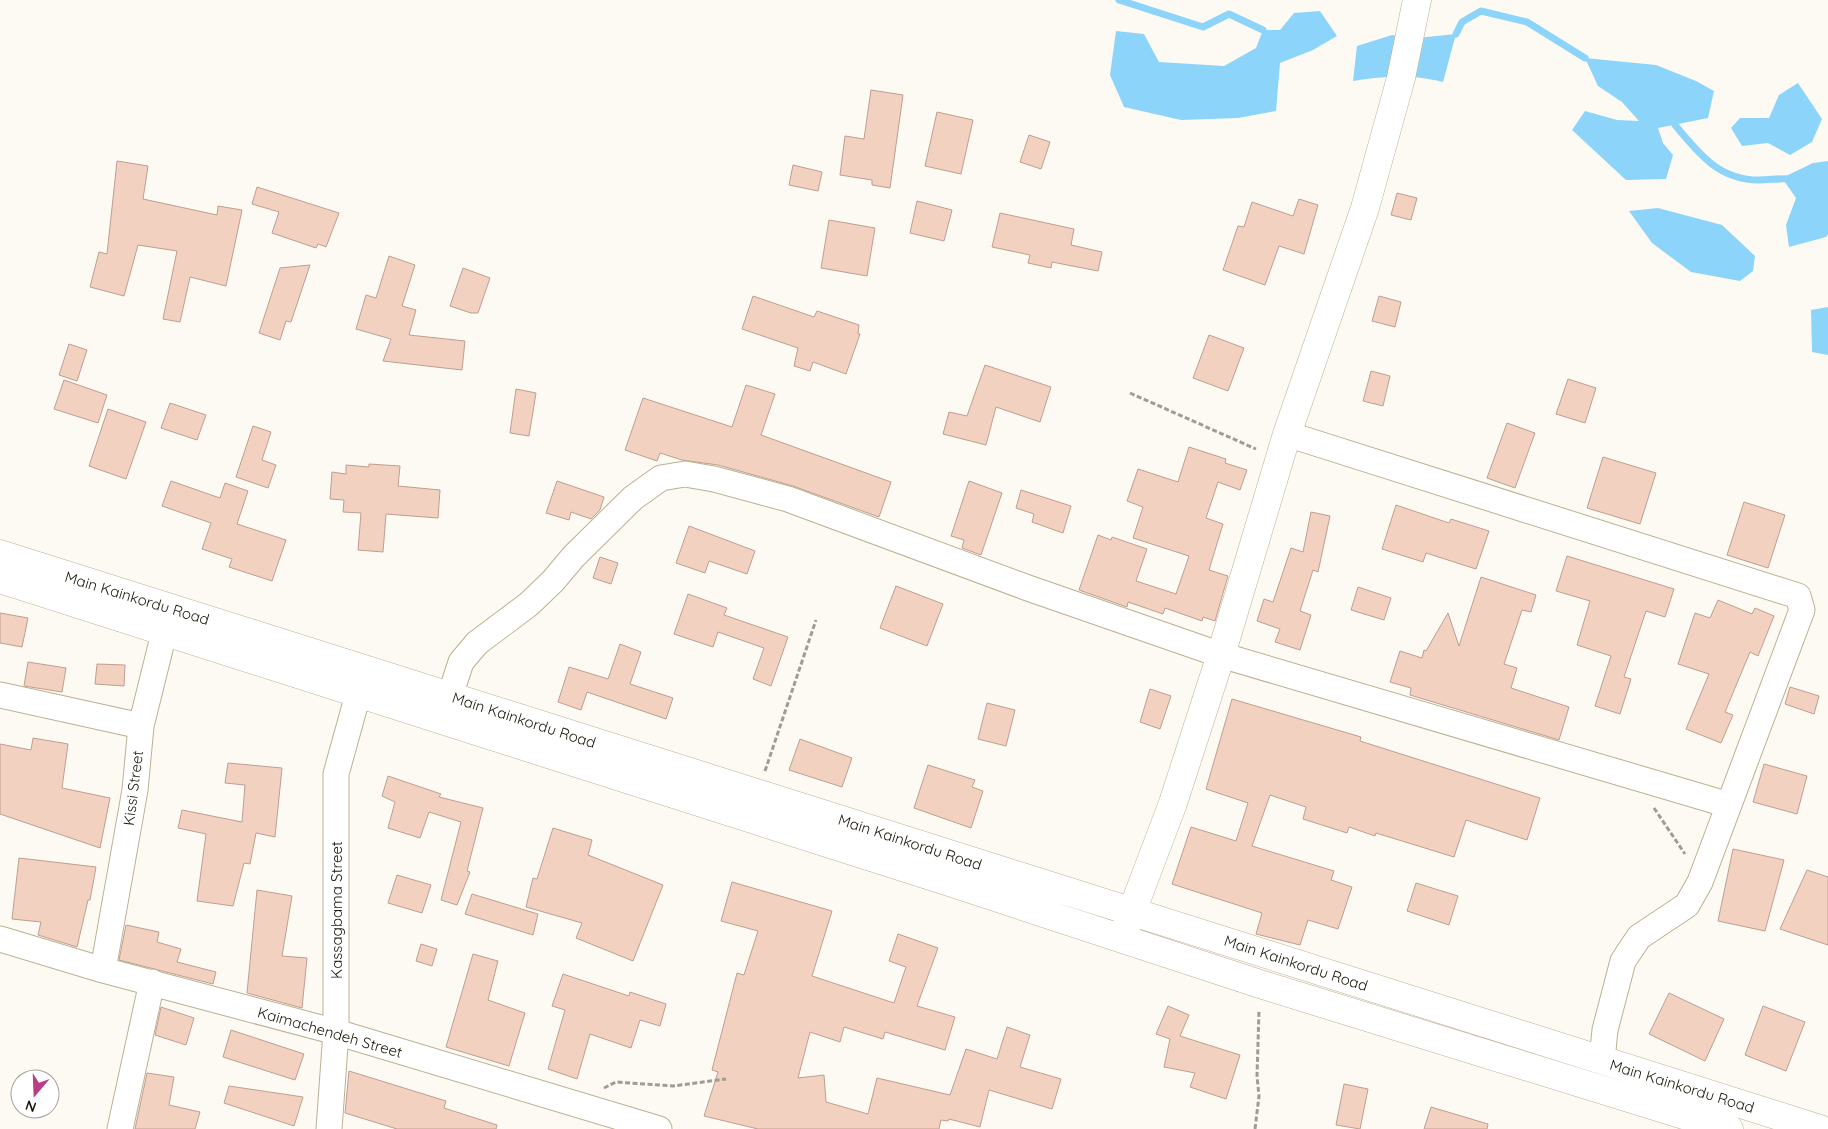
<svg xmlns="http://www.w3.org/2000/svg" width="1828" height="1129" font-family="Quicksand,sans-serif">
<rect width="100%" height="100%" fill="#fdfaf4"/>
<path fill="#8dd4fa" d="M 1320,11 L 1337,36 L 1313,50 L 1280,63 L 1276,111 L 1238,118 L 1181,120 L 1124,107 L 1110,75 L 1116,31 L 1144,34 L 1159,62 L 1224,66 L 1256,48 L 1263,30 L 1280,30 L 1294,13 Z
M 1456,34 L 1443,82 C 1408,74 1389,76 1353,81 L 1357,46 L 1392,35 L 1417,38 Z
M 1585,58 L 1656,65 L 1696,81 L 1714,91 L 1708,118 L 1658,128 L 1663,143 L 1673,155 L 1666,179 L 1626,180 L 1572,130 L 1585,111 L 1617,120 L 1639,121 L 1622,102 L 1598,86 Z
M 1798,83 L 1822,119 L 1812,142 L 1790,155 L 1768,143 L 1742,146 L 1731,128 L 1740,118 L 1769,118 L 1779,95 Z
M 1828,161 L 1828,234 L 1826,237 L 1789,247 L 1786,225 L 1796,198 L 1782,178 L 1813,163 Z
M 1658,208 L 1722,225 L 1755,256 L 1753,271 L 1740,281 L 1691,272 L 1652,243 L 1629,211 Z
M 1828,307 L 1828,355 L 1812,352 L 1811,310 Z"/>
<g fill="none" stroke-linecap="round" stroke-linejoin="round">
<path stroke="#8dd4fa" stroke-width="7" d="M 1119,0 L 1203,27 L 1229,14 L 1263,30
M 1456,34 L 1462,22 L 1481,11 L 1527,22 L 1585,58
M 1675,125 C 1699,154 1719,180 1759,180 C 1770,180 1780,178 1791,179"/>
</g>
<path fill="#f3d1c1" stroke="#bf9e8f" d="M 871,90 L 903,95 L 890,188 L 872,185 L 872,180 L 840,175 L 845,136 L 864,139 Z
M 937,112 L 973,120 L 961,174 L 925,166 Z
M 1029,135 L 1050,142 L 1041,169 L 1020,162 Z
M 117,161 L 148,166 L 143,199 L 217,215 L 218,206 L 242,210 L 226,286 L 190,277 L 180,322 L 163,319 L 177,251 L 138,245 L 124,296 L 90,287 L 99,252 L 107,254 Z
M 793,165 L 822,172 L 818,191 L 789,185 Z
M 257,187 L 339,213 L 326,247 L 318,244 L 316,248 L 272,233 L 279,212 L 252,204 Z
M 1397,193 L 1417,198 L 1411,220 L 1391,215 Z
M 1299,199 L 1318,205 L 1304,254 L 1279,246 L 1265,285 L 1223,270 L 1238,226 L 1244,227 L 1252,202 L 1293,216 Z
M 917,201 L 952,210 L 944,241 L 910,233 Z
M 1000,213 L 1074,229 L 1071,245 L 1102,252 L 1098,271 L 1052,262 L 1051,268 L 1028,263 L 1030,255 L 992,247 Z
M 829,220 L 875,228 L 867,276 L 821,268 Z
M 389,256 L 415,265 L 402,306 L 416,310 L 409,335 L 465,341 L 462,370 L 383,361 L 391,339 L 356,329 L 366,295 L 376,298 Z
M 310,265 L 291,322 L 286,321 L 280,340 L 259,333 L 280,268 Z
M 463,268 L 490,278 L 478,313 L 471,313 L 450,306 Z
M 753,296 L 814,317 L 817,311 L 859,325 L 858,334 L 860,334 L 846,374 L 813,362 L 810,371 L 794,366 L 798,348 L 742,329 Z
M 1379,296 L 1401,302 L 1395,327 L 1372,321 Z
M 1209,335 L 1244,348 L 1228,391 L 1193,378 Z
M 69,344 L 87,350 L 77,381 L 59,375 Z
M 985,365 L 1051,387 L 1040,422 L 996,407 L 986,445 L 943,434 L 949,412 L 967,416 Z
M 1371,371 L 1390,376 L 1383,406 L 1363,401 Z
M 1568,379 L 1596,388 L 1585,423 L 1556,414 Z
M 64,380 L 107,395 L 98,423 L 54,409 Z
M 746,385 L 775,394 L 761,435 L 891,482 L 879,517 L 793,486 L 718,465 L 682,460 L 660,453 L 657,461 L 625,450 L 643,398 L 732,427 Z
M 516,389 L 536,393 L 529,436 L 510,433 Z
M 170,403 L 206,415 L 197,440 L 161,428 Z
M 108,409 L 146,422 L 126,479 L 89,466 Z
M 1507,423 L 1535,433 L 1515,488 L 1487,478 Z
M 253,426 L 271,432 L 262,460 L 276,465 L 268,488 L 236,477 Z
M 1189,447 L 1226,459 L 1225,463 L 1247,470 L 1240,490 L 1218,482 L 1206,518 L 1223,524 L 1209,570 L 1228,576 L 1215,621 L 1203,617 L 1202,621 L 1165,608 L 1163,614 L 1128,602 L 1127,607 L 1079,590 L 1098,535 L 1111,540 L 1112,537 L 1147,549 L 1136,581 L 1176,594 L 1189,556 L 1133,538 L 1143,507 L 1127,501 L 1138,469 L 1178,482 Z
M 1603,457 L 1656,473 L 1640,524 L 1587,508 Z
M 369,464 L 400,466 L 398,486 L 440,490 L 438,518 L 386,514 L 383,552 L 358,550 L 361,513 L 343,512 L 344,500 L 330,499 L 332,472 L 346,474 L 346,465 L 369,467 Z
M 171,481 L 220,498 L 225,483 L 248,491 L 237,524 L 286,540 L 272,581 L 229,567 L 232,559 L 202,549 L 211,523 L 162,506 Z
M 557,481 L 604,497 L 600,510 L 591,519 L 571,512 L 569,520 L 546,513 Z
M 969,481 L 1002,493 L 981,555 L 962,548 L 964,540 L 951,536 Z
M 1021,490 L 1071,506 L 1063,533 L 1032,522 L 1034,514 L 1016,508 Z
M 1744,502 L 1785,515 L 1768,568 L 1727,555 Z
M 1396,505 L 1449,523 L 1451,519 L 1489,531 L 1476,569 L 1426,553 L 1423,562 L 1382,549 Z
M 1311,512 L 1330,516 L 1318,572 L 1313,570 L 1300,611 L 1311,615 L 1300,650 L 1275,642 L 1280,629 L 1257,621 L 1264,599 L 1273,602 L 1291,548 L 1303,552 Z
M 689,526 L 755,551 L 747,574 L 709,561 L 705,573 L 676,563 Z
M 1567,556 L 1674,589 L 1665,617 L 1646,611 L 1624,677 L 1631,679 L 1620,714 L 1595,706 L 1611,656 L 1577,645 L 1590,601 L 1556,591 Z
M 600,557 L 618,563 L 611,584 L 593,578 Z
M 1481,577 L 1536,595 L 1531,612 L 1522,610 L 1504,664 L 1517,668 L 1511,688 L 1569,707 L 1559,740 L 1410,695 L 1411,688 L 1390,682 L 1400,651 L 1422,658 L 1424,650 L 1426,651 L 1448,613 L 1459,646 Z
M 896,586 L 943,604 L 927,646 L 880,628 Z
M 1358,587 L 1391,598 L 1384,620 L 1351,610 Z
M 688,594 L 727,608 L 724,615 L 788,637 L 771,686 L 753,679 L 764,648 L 718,632 L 713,647 L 674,634 Z
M 1718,600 L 1752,614 L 1755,608 L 1774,616 L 1758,656 L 1750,652 L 1725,712 L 1733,715 L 1721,743 L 1686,729 L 1709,674 L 1678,664 L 1695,613 L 1710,618 Z
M 0,613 L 28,618 L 22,647 L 0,643 Z
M 620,644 L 641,652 L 630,684 L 673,698 L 666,719 L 587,692 L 581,710 L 558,702 L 569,667 L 608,679 Z
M 28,662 L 66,668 L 62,692 L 24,686 Z
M 97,664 L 125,665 L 124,686 L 95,684 Z
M 1790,687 L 1819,696 L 1814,714 L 1785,704 Z
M 1150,689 L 1171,696 L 1160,729 L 1140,722 Z
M 1232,699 L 1361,737 L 1360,741 L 1540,798 L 1527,840 L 1466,820 L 1454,857 L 1376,833 L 1375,836 L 1349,827 L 1347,833 L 1303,819 L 1306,807 L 1270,795 L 1252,846 L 1334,871 L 1331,880 L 1352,887 L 1338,929 L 1308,920 L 1300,945 L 1256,934 L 1262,913 L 1172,884 L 1191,827 L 1236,841 L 1248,803 L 1206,789 Z
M 987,703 L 1015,710 L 1006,746 L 978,739 Z
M 33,738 L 68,744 L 62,788 L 110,798 L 100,848 L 0,814 L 0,744 L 31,750 Z
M 800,739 L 852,758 L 842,787 L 789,770 Z
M 228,763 L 282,768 L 275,837 L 256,833 L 250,864 L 244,863 L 233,906 L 197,901 L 206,834 L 178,828 L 182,810 L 242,822 L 245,785 L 225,783 Z
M 1764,764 L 1807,776 L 1797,814 L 1753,802 Z
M 928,765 L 975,780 L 972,787 L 983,791 L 971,828 L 914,808 Z
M 388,776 L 441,794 L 439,797 L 483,808 L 467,871 L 470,872 L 457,905 L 441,900 L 461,822 L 429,812 L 420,838 L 388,828 L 395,802 L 382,796 Z
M 553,828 L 592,840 L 588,855 L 663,885 L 633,961 L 576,938 L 582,923 L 526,907 L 533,878 L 537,879 Z
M 1733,849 L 1784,860 L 1765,931 L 1718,921 Z
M 19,858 L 96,867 L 90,900 L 88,900 L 77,947 L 38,935 L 41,922 L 12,919 Z
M 1807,870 L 1828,877 L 1828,945 L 1780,929 Z
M 397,875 L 431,885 L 422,913 L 388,903 Z
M 732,882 L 832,911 L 812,976 L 894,1003 L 906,967 L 889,961 L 898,934 L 938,948 L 917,1006 L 955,1017 L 945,1050 L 885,1032 L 883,1039 L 844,1027 L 840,1042 L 810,1032 L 798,1078 L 824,1075 L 826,1102 L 868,1114 L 877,1078 L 950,1095 L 966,1049 L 997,1059 L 1007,1027 L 1030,1035 L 1020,1067 L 1061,1079 L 1052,1109 L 989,1090 L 980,1127 L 949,1119 L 948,1121 L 941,1120 L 939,1129 L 758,1129 L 704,1116 L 718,1072 L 712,1070 L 737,973 L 744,975 L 758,931 L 721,921 Z
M 1416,883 L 1458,896 L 1449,925 L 1407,911 Z
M 257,890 L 292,896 L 282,956 L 307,958 L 302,1008 L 247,993 Z
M 472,894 L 538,914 L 533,935 L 465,914 Z
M 126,925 L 159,932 L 157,942 L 181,949 L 177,962 L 216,972 L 213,984 L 119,960 Z
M 421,944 L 437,949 L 432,966 L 416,961 Z
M 473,954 L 498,961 L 488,1000 L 525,1013 L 509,1066 L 446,1047 Z
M 563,974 L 629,996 L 630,992 L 666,1004 L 660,1026 L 640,1020 L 631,1048 L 590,1034 L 577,1079 L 548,1069 L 565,1010 L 552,1006 Z
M 1669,993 L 1724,1019 L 1705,1061 L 1649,1034 Z
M 1168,1006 L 1189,1015 L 1180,1036 L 1240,1055 L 1226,1099 L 1190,1087 L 1195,1073 L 1164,1067 L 1170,1039 L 1156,1034 Z
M 1763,1006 L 1805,1022 L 1786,1071 L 1745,1055 Z
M 161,1007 L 194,1018 L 186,1045 L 155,1035 Z
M 231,1030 L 304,1054 L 295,1080 L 223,1057 Z
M 349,1071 L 446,1101 L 444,1108 L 497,1125 L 496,1129 L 397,1129 L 345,1113 Z
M 147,1073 L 174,1077 L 169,1105 L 200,1112 L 195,1129 L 135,1129 Z
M 1344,1084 L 1368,1089 L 1360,1129 L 1336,1125 Z
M 229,1086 L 303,1097 L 294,1126 L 224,1103 Z
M 1431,1107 L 1488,1124 L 1487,1129 L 1424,1129 Z"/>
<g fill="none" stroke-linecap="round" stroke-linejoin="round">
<defs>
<path id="minor" d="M 1287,434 L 1798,596 L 1802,610 L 1700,882 L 1687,905 L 1639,937 L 1623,961 L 1605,1030 L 1602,1060
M 0,695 L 141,726
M 450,696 L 461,662 L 477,643 L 529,604 L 553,581 L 574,556 L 633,498 L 661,478 L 685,474 L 714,479 L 788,499 L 1028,588 L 1221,655 L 1729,805
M 0,939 L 103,970 L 336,1032 L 659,1129
M 103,970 L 135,790 L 141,726 L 169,613
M 120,1129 L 152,982
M 329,1129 L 336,1032 L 336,774 L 364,673"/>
<path id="secondary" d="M 1122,938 L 1173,803 L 1221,655 L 1287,434 L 1365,208 L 1401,78 L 1417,0"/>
<path id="primary" d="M 0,554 L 1820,1129
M 0,579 L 943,880 L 1263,985 L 1729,1129"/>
</defs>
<use href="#minor" stroke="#bcb091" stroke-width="27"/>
<use href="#secondary" stroke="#bcb091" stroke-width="29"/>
<use href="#primary" stroke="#bcb091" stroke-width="29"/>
<path stroke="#9f9c93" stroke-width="3" stroke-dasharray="5 2.5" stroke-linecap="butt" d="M 1130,393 L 1256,449
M 765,771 L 816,620
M 1654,808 L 1685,854
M 604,1088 L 616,1082 L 673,1086 L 726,1079
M 1255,1129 L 1259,1096 L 1257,1076 L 1259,1010"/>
<use href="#minor" stroke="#fff" stroke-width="25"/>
<use href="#secondary" stroke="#fff" stroke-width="28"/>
<use href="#primary" stroke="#fff" stroke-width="28"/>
</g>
<g text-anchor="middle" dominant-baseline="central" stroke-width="4" stroke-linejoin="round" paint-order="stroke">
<g font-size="15" fill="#1b170b" stroke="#fff">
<text transform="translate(137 598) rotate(17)">Main Kainkordu Road</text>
<text transform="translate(524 720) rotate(18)">Main Kainkordu Road</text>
<text transform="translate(133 788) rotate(-83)">Kissi Street</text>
<text transform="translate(910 842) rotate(18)">Main Kainkordu Road</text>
<text transform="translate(336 910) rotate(-90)">Kassagbama Street</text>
<text transform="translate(1296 963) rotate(18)">Main Kainkordu Road</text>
<text transform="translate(330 1032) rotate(16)">Kaimachendeh Street</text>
<text transform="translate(1682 1086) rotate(17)">Main Kainkordu Road</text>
</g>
</g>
<g transform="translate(35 1094) rotate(199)"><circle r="24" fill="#ffffff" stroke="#a4a29d"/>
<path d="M0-4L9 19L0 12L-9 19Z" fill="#bc3c87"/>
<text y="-8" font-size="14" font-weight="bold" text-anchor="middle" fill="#1b170b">N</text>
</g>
</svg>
